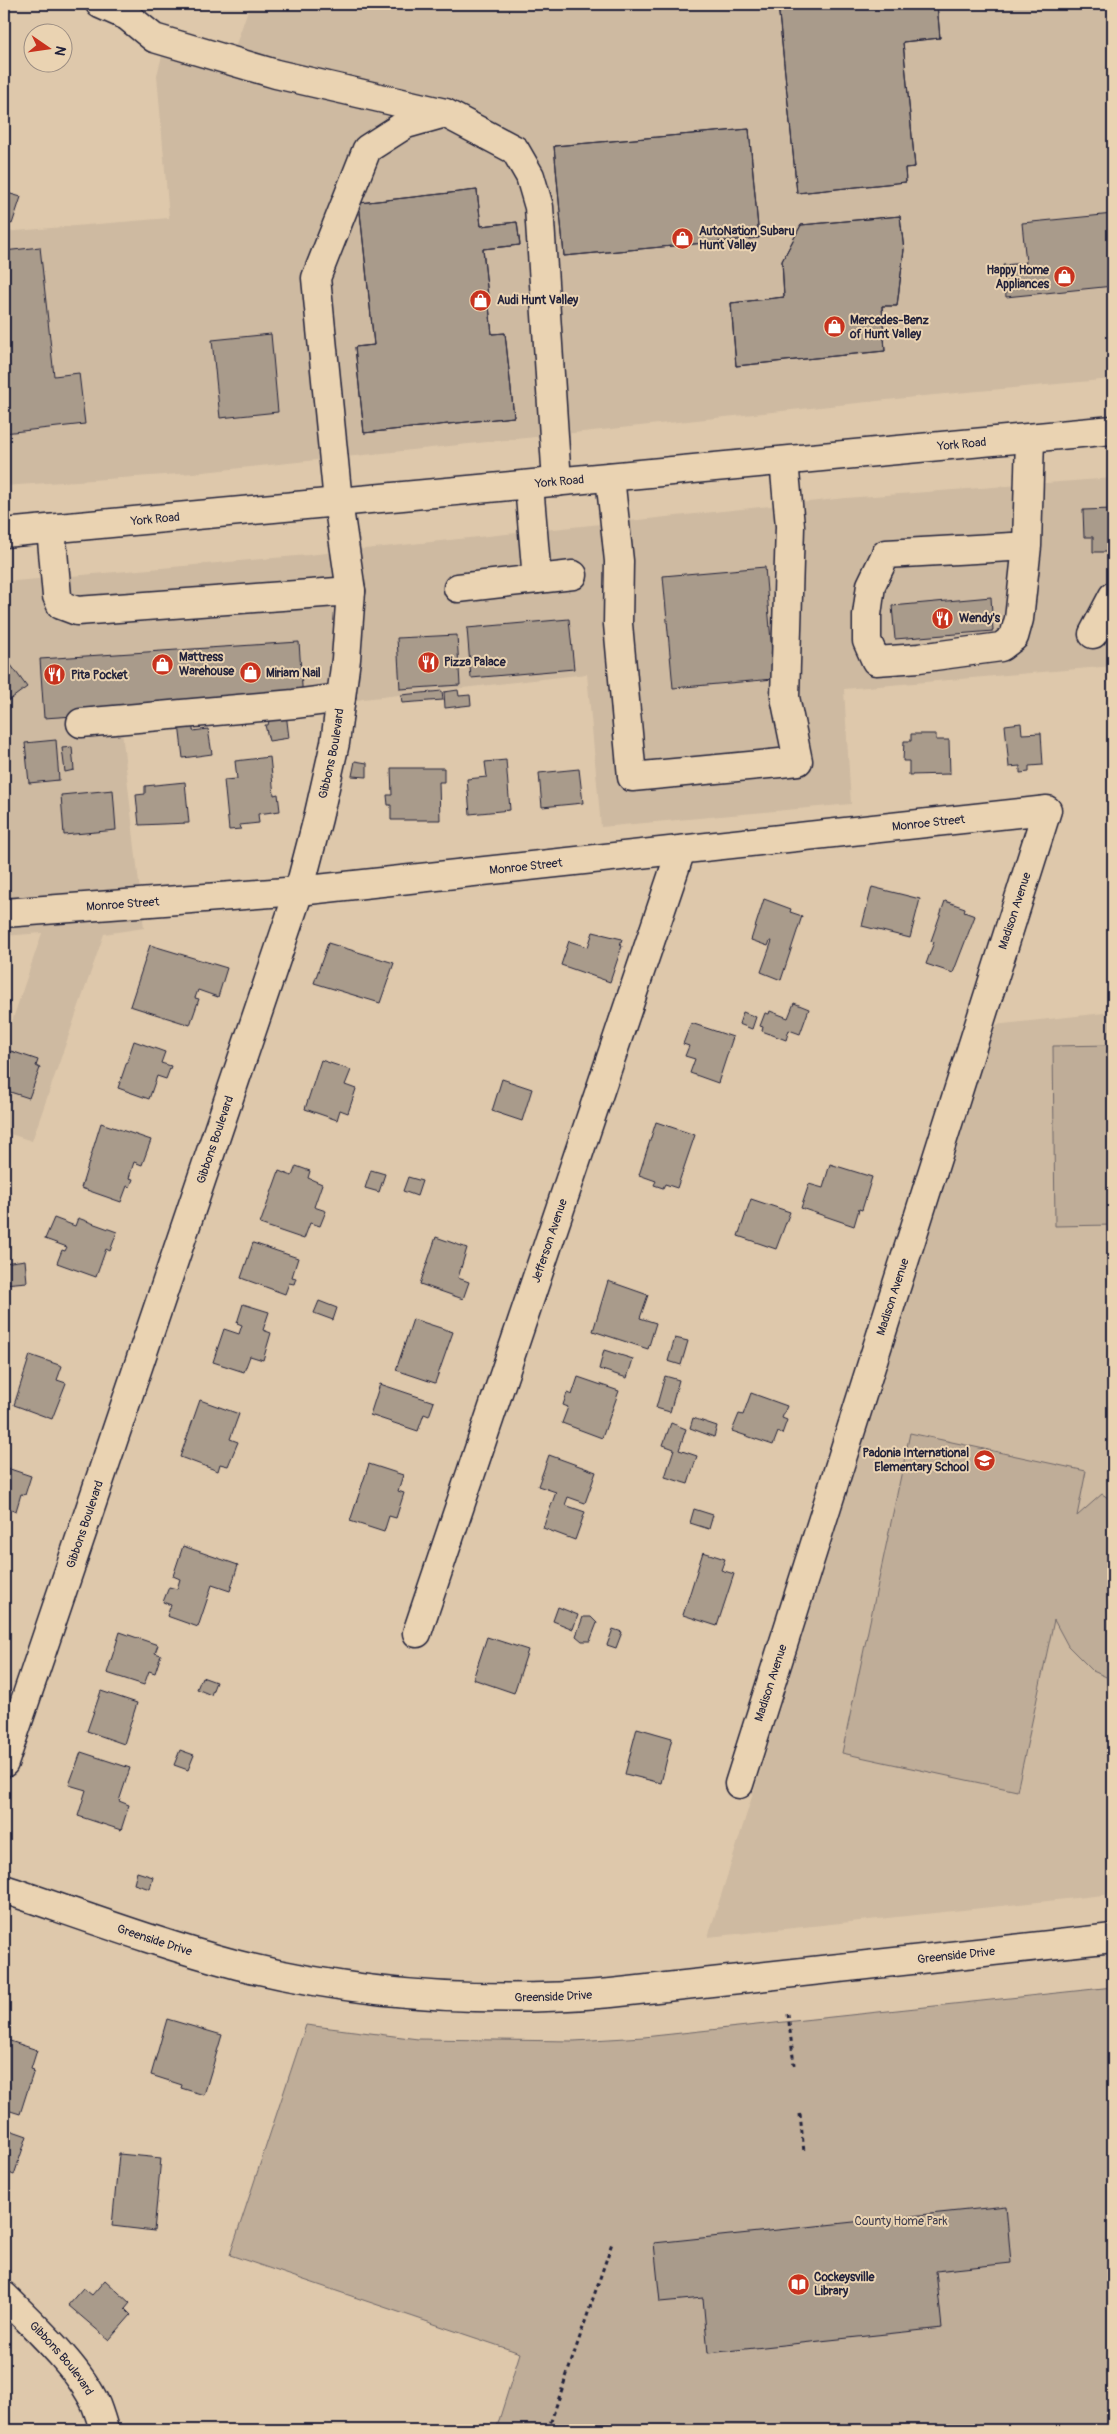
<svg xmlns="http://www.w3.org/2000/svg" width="1117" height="2434" font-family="Pangolin,sans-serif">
<rect width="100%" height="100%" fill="#dec8ab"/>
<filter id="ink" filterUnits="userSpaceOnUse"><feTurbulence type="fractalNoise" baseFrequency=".02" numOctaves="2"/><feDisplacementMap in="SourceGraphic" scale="10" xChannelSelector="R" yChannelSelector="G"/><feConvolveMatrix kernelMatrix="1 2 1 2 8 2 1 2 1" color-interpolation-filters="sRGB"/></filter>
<g filter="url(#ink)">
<path fill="#cebaa1" d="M 250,4 L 1113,4 L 1113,379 L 934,395 L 194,473 L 4,486 L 4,232 L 169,218 L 157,75 L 167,37 L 233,53 Z
M 1113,478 L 1113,666 L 844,689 L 851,804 L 601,827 L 587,674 L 363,699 L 323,708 L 121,723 L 144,928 L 104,934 L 32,1141 L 4,1132 L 4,1045 L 42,933 L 4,936 L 4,582 L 308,555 L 846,498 Z
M 1113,1012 L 1113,1894 L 708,1937 L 994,1025 Z"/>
<path fill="#bfad98" stroke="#70686a" d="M 1113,1045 L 1113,1225 L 1055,1226 L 1053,1046 Z
M 910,1433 L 1086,1471 L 1077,1516 L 1102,1494 L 1113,1501 L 1113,1680 L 1093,1671 L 1068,1646 L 1054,1620 L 1017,1791 L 842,1753 Z
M 1113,1987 L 1113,2430 L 496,2430 L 520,2353 L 230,2255 L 306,2025 L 418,2039 L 574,2041 L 644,2037 Z"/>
<path fill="#a99b8b" stroke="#22223b" d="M 778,4 L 937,4 L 940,38 L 903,42 L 915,167 L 905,168 L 906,182 L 797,193 Z
M 778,4 L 937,4 L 940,38 L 903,42 L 915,167 L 905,168 L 906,182 L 797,193 Z
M 749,129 L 759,238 L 564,256 L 554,146 Z
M 749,129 L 759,238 L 564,256 L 554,146 Z
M 477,190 L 481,226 L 517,222 L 520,245 L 483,249 L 492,334 L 505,333 L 514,417 L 364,433 L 355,347 L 374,345 L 359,203 Z
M 477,190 L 481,226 L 517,222 L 520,245 L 483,249 L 492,334 L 505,333 L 514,417 L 364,433 L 355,347 L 374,345 L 359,203 Z
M 4,192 L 21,197 L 12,224 L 4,221 Z
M 1113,214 L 1113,286 L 1006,297 L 1003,265 L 1026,263 L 1022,223 Z
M 900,216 L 904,250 L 897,306 L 882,306 L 885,351 L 736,366 L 731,303 L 784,297 L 782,261 L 801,225 Z
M 900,216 L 904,250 L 897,306 L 882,306 L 885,351 L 736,366 L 731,303 L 784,297 L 782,261 L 801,225 Z
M 40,247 L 54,376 L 79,373 L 85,424 L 4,433 L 4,251 Z
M 271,334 L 278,412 L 220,418 L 212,340 Z
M 1113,509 L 1113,552 L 1093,552 L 1093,537 L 1084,537 L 1083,510 Z
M 765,567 L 774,679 L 673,688 L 663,576 Z
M 991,597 L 993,631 L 895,639 L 892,606 Z
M 569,619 L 574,669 L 471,678 L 467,628 Z
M 457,635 L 460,685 L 400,689 L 397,638 Z
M 299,642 L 303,701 L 44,718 L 40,659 Z
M 8,661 L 27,687 L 4,704 L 4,664 Z
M 458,690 L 459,696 L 470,695 L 471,705 L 445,708 L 444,692 Z
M 442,691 L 443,700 L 402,703 L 401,695 Z
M 286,713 L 289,738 L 269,741 L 265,725 L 268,725 L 269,721 L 268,715 Z
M 193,722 L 193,731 L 208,729 L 212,754 L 183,758 L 179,724 Z
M 1021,723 L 1022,734 L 1041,733 L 1043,765 L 1029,766 L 1029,772 L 1020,773 L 1020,766 L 1009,767 L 1005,725 Z
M 911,734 L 936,734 L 936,740 L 949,740 L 950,774 L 909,775 L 909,761 L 903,761 L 904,741 L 911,741 Z
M 56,740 L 59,780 L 29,783 L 25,743 Z
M 72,747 L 74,770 L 65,772 L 62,748 Z
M 270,757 L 274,795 L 278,794 L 280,811 L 258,814 L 259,823 L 240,825 L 241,829 L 229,830 L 224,780 L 237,779 L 235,761 Z
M 506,760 L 510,810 L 470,814 L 467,779 L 487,777 L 485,762 Z
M 355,761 L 367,763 L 367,777 L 352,776 Z
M 391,768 L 444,768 L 444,782 L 439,782 L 440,820 L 391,820 L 391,805 L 388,805 L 387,795 L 392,795 Z
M 579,769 L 583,803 L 542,807 L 539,773 Z
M 185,782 L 189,823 L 139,825 L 136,795 L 145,794 L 145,786 Z
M 113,790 L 116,830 L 64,835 L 61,795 Z
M 872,887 L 920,899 L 910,938 L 862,926 Z
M 764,899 L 791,909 L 790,912 L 802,916 L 781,980 L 761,972 L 772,941 L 770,941 L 768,946 L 751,940 Z
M 945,901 L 965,908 L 964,912 L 975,916 L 953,973 L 926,964 L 934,942 L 931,941 Z
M 593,932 L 622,939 L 620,945 L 622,946 L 610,982 L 561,965 L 569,941 L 588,947 Z
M 328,943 L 394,963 L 380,1003 L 314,983 Z
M 150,945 L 227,968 L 218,997 L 198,990 L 195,998 L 199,999 L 190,1025 L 130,1006 Z
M 4,1000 L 10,1003 L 4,1021 Z
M 794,1003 L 809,1009 L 800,1034 L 789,1030 L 786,1040 L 762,1031 L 763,1027 L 760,1026 L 765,1013 L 769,1014 L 770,1011 L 788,1018 Z
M 743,1012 L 756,1017 L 752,1029 L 739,1024 Z
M 691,1023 L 733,1037 L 718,1083 L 690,1073 L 695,1059 L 685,1056 L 689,1046 L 683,1044 Z
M 134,1041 L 165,1052 L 161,1063 L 171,1066 L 166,1079 L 157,1076 L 149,1099 L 118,1088 Z
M 11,1051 L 38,1060 L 36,1066 L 40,1068 L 29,1098 L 4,1090 L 4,1061 L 5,1057 L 8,1058 Z
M 321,1060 L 351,1070 L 345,1085 L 356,1089 L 348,1113 L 340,1110 L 337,1120 L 305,1109 Z
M 502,1079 L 532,1089 L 522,1121 L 492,1111 Z
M 656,1122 L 695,1135 L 677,1188 L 665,1184 L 663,1188 L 654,1185 L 656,1181 L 639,1175 Z
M 101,1123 L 151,1140 L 142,1165 L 134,1162 L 129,1178 L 133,1179 L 130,1187 L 127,1186 L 121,1202 L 81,1188 Z
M 830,1164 L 872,1177 L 862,1210 L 859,1209 L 854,1226 L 801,1208 L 809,1184 L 823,1188 Z
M 296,1166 L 310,1171 L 308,1178 L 322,1184 L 314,1207 L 326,1211 L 320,1226 L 310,1223 L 304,1239 L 260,1224 L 279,1171 L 292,1176 Z
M 371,1170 L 385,1174 L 379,1192 L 365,1188 Z
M 408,1177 L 422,1181 L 417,1196 L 403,1191 Z
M 751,1199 L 790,1212 L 776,1249 L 738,1236 Z
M 54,1218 L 75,1226 L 78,1218 L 117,1232 L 110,1251 L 106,1249 L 96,1277 L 57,1263 L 62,1250 L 65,1251 L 67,1247 L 45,1239 Z
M 436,1237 L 467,1248 L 458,1278 L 469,1282 L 463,1299 L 420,1284 Z
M 253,1243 L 298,1258 L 292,1277 L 296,1278 L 294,1284 L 289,1283 L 285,1294 L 241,1278 Z
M 25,1260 L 27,1282 L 4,1284 L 4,1263 Z
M 608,1281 L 648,1295 L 640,1318 L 656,1323 L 648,1349 L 593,1331 Z
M 319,1301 L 337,1308 L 333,1320 L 314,1313 Z
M 243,1304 L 269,1312 L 263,1330 L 271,1333 L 263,1360 L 250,1356 L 244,1372 L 213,1362 L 224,1329 L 239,1334 L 242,1325 L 237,1323 Z
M 413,1319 L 453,1332 L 435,1383 L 396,1370 Z
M 675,1338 L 688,1341 L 681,1365 L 668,1361 Z
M 604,1350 L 633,1359 L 627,1378 L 599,1369 Z
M 30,1355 L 62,1366 L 57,1380 L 66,1383 L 52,1419 L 14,1405 Z
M 665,1376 L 679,1380 L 670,1412 L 656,1408 Z
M 578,1377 L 619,1391 L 602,1438 L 562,1423 L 568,1407 L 563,1405 L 567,1393 L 572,1395 Z
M 380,1384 L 434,1402 L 429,1416 L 424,1414 L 418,1431 L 370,1415 Z
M 751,1393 L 787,1406 L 782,1418 L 787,1420 L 782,1434 L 778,1432 L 773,1445 L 732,1431 L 739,1414 L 743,1415 Z
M 200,1400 L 239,1414 L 230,1439 L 238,1442 L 228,1466 L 220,1464 L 218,1471 L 180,1457 Z
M 693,1418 L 717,1426 L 714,1437 L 690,1428 Z
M 671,1423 L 686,1429 L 679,1450 L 697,1456 L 688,1484 L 665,1477 L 674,1449 L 663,1445 Z
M 549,1455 L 596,1472 L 585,1503 L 568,1497 L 565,1505 L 585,1512 L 575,1540 L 543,1528 L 556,1492 L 538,1486 Z
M 369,1464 L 403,1475 L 398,1491 L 404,1493 L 396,1518 L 389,1516 L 384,1532 L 350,1521 Z
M 4,1467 L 31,1476 L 25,1495 L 21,1494 L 16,1511 L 4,1506 Z
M 694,1509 L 713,1515 L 709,1529 L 690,1523 Z
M 183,1546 L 238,1565 L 230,1591 L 212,1585 L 198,1627 L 167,1616 L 171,1605 L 163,1602 L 169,1587 L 177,1589 L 180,1579 L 173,1576 Z
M 703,1552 L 725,1559 L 721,1570 L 734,1574 L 717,1626 L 683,1615 Z
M 558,1607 L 578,1615 L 573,1629 L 553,1621 Z
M 583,1617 L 591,1617 L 597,1623 L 590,1641 L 582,1641 L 576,1636 Z
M 613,1629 L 622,1632 L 616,1648 L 607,1645 Z
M 120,1632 L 158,1645 L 155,1653 L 161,1655 L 155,1673 L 149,1671 L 144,1685 L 107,1673 Z
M 487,1637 L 528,1650 L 514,1693 L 473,1679 Z
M 202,1677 L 216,1682 L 211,1695 L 197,1689 Z
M 101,1691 L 137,1703 L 124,1744 L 87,1731 Z
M 637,1728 L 672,1738 L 661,1783 L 625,1774 Z
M 180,1750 L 194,1755 L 188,1770 L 174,1765 Z
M 81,1752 L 130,1768 L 119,1801 L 129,1805 L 121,1830 L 78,1816 L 86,1790 L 69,1785 Z
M 137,1872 L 153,1877 L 150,1889 L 134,1884 Z
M 167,2019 L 222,2035 L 204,2095 L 181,2088 L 182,2085 L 151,2075 Z
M 4,2039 L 37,2050 L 31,2069 L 34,2070 L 20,2114 L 4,2109 Z
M 4,2128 L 27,2136 L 14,2175 L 4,2171 Z
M 119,2154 L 161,2158 L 154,2231 L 112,2226 Z
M 1006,2206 L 1011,2263 L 936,2271 L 942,2328 L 708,2353 L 703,2298 L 660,2302 L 654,2243 Z
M 105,2280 L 130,2303 L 125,2309 L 131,2315 L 109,2340 L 68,2305 L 83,2288 L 92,2295 Z"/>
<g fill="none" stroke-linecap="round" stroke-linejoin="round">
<defs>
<g id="minor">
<path d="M 100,4 L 127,16 L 154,38 L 276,74 L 445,113 L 515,150 L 530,176 L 539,207 L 557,482"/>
<path d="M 610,477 L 619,561 L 618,624 L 632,777 L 780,763 L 798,761 L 785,697 L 790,526 L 784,461"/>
<path d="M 51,529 L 57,596 L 61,605 L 77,611 L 351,591"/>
<path d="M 1027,546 L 886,554 L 871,585 L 867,615 L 867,641 L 876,661 L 919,658 L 1001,647 L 1014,637 L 1019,619 L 1027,546 L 1030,438"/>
<path d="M 537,579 L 573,575"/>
<path d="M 458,588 L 537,579 L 529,485"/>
<path d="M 1093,634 L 1113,596"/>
<path d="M 81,723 L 294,704 L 341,698"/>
<path id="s1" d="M 4,913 L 299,891 L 1047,810 L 739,1784"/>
<path id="s2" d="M 417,1633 L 681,850"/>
<path id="s3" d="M 4,1763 L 299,891 L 318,818 L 335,743 L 346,659 L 351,591 L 338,502 L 316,278 L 367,149 L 406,124 L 445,113"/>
<path id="s4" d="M 4,1889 C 81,1915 159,1944 238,1965 C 359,1995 486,2004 611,1993 L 1113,1938"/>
<path id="s5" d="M 4,2296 C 33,2325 79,2367 96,2405 C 99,2413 102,2422 104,2430"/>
</g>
<g id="major">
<path id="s6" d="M 4,533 L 1113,430"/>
</g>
</defs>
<use href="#minor" stroke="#22223b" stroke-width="31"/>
<use href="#major" stroke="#22223b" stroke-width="31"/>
<path stroke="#22223b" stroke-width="3" stroke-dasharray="4 4" stroke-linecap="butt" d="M 788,2014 L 794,2065
M 800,2114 L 804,2152
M 548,2430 L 612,2243"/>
<use href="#minor" stroke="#ead3b2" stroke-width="28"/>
<use href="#major" stroke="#ead3b2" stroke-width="28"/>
</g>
</g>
<defs>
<symbol id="shop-disc" viewBox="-11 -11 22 22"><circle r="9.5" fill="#c8321e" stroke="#ead3b2"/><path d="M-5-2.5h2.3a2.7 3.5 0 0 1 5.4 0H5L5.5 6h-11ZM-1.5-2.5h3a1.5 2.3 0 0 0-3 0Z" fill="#fff"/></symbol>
<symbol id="restaurant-disc" viewBox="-11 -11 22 22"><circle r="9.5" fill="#c8321e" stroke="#ead3b2"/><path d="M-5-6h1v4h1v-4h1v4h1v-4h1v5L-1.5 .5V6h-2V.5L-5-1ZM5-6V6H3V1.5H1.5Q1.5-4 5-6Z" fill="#fff"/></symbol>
<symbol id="school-disc" viewBox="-11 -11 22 22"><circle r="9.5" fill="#c8321e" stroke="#ead3b2"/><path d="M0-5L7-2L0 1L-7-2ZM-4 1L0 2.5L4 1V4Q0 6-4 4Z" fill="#fff"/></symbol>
<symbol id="library-disc" viewBox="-11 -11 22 22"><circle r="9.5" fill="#c8321e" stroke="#ead3b2"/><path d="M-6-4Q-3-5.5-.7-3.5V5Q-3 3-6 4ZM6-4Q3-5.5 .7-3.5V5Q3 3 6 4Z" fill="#fff"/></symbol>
</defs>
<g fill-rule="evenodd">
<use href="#shop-disc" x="670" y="226" width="25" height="25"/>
<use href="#shop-disc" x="1052" y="264" width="25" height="25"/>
<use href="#shop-disc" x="468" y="288" width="25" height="25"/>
<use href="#shop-disc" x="822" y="314" width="25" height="25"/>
<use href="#restaurant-disc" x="930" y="606" width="25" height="25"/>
<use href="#restaurant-disc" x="416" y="650" width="25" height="25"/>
<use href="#shop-disc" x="150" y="652" width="25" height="25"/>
<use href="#shop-disc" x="238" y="660" width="25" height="25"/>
<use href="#restaurant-disc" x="42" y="662" width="25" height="25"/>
<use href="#school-disc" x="972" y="1448" width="25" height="25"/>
<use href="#library-disc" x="786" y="2272" width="25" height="25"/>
</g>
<g text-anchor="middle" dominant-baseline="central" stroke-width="4" stroke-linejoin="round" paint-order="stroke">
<g font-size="12" font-weight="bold" fill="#22223b" stroke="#ead3b2" text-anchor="start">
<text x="699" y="231">AutoNation Subaru<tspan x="699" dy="14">Hunt Valley</tspan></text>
<text x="1049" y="270" text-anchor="end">Happy Home<tspan x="1049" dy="14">Appliances</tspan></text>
<text x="497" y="300">Audi Hunt Valley</text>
<text x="850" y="320">Mercedes-Benz<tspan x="850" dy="14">of Hunt Valley</tspan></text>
<text x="959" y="618">Wendy's</text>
<text x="179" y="657">Mattress<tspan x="179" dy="14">Warehouse</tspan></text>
<text x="444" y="662">Pizza Palace</text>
<text x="266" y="673">Miriam Nail</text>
<text x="71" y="675">Pita Pocket</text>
<text x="969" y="1453" text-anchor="end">Padonia International<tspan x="969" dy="14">Elementary School</tspan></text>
<text x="814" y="2277">Cockeysville<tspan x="814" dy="14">Library</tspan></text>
</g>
<g font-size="12" fill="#22223b" stroke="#ead3b2">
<text stroke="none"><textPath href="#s6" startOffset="962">York Road</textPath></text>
<text stroke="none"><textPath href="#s6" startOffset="558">York Road</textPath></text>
<text stroke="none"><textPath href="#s6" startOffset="152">York Road</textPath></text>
<text stroke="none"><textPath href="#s3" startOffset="1062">Gibbons Boulevard</textPath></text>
<text stroke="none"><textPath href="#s1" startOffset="929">Monroe Street</textPath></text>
<text stroke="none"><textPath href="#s1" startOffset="524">Monroe Street</textPath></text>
<text stroke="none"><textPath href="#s1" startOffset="119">Monroe Street</textPath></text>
<text transform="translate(1015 911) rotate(-72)">Madison Avenue</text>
<text stroke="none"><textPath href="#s3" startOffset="658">Gibbons Boulevard</textPath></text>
<text stroke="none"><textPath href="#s2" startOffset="414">Jefferson Avenue</textPath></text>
<text transform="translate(893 1297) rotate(-72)">Madison Avenue</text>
<text stroke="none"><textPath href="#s3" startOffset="252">Gibbons Boulevard</textPath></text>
<text transform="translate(771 1683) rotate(-72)">Madison Avenue</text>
<text stroke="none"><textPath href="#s4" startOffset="159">Greenside Drive</textPath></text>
<text stroke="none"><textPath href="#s4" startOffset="969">Greenside Drive</textPath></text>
<text stroke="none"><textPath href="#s4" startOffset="564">Greenside Drive</textPath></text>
<text stroke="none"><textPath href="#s5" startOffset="85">Gibbons Boulevard</textPath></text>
</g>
<g font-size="12" fill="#413e4e" stroke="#ead3b2">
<text x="901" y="2221">County Home Park</text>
</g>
</g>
<rect width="1117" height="2434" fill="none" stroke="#ead3b2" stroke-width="20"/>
<rect x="10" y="10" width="1097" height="2414" fill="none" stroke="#22223b" stroke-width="2" filter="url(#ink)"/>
<g transform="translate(48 48) rotate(103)"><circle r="24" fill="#ead3b2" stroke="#9a8c82"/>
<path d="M0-4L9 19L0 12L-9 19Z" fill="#c8321e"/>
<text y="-8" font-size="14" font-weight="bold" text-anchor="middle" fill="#22223b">N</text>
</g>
</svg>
